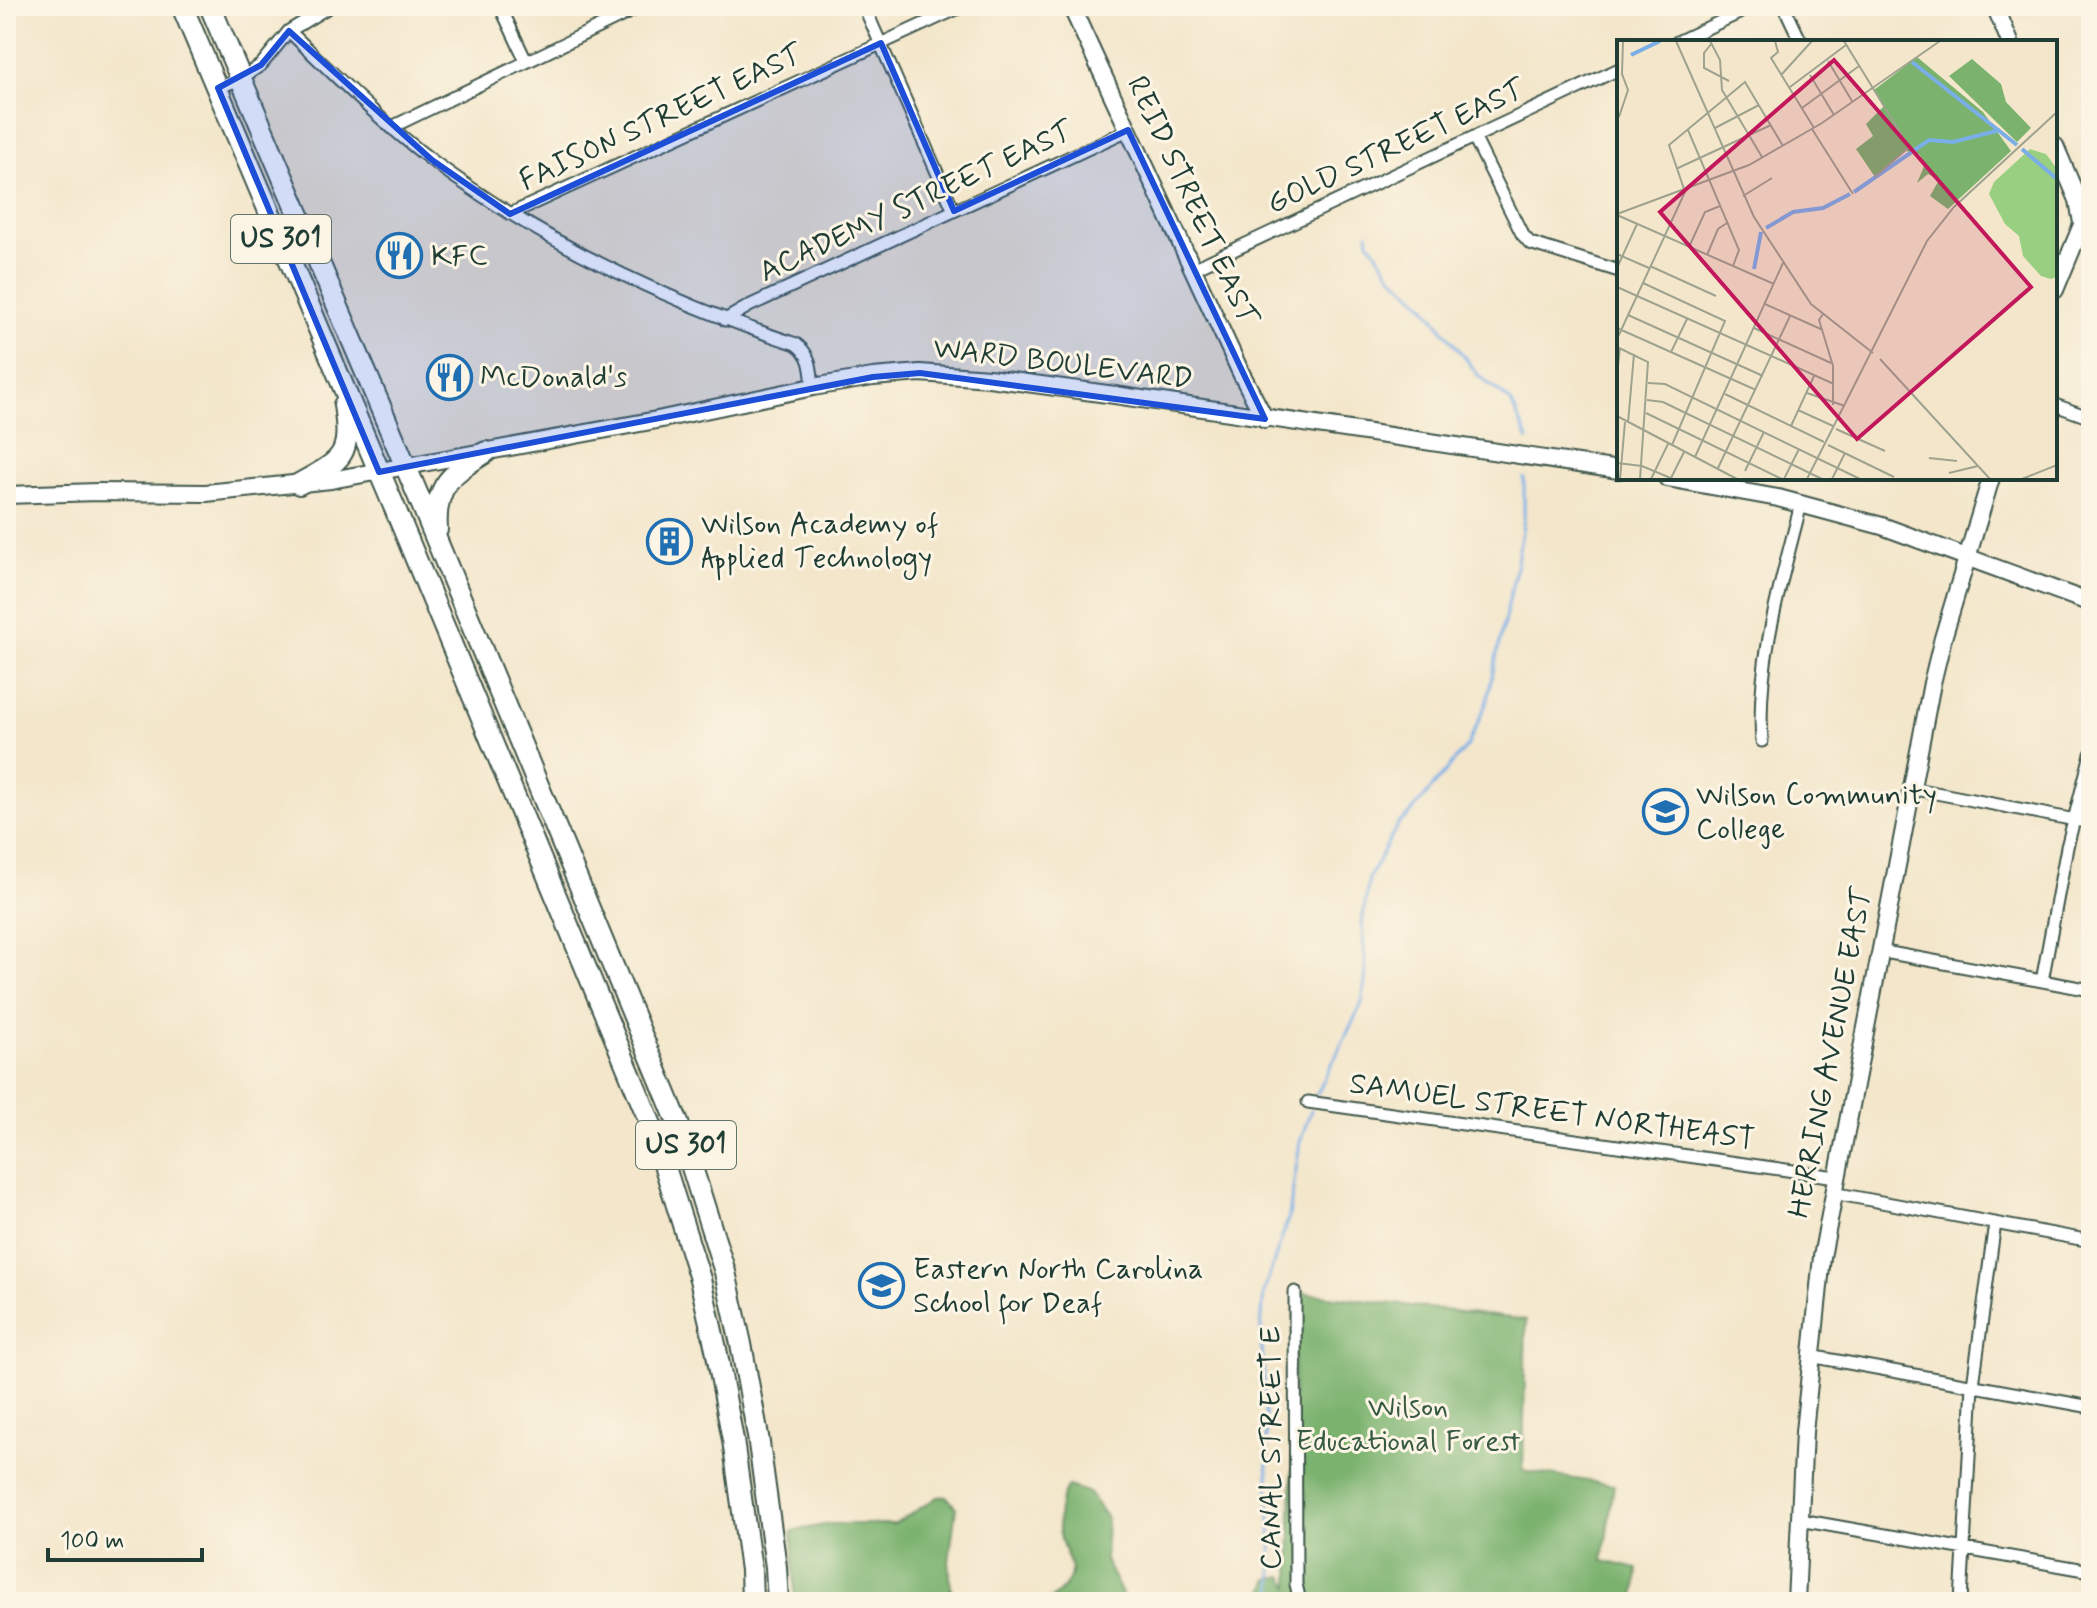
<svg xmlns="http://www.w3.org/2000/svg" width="2097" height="1608" font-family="Mynerve,sans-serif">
<rect width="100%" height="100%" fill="#fcf5e5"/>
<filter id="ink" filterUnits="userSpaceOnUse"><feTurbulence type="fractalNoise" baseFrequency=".0125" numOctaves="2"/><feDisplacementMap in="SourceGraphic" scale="16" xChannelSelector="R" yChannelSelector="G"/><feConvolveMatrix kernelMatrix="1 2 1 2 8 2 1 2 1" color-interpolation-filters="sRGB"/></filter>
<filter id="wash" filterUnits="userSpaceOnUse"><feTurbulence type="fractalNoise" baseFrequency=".006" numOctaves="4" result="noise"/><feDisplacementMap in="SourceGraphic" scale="32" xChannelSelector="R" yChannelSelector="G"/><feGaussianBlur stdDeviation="1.8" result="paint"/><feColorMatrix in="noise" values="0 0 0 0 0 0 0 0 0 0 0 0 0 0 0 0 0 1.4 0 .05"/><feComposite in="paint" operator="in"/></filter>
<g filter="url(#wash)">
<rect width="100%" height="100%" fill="#f3e6ca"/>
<path fill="#7ab26e" stroke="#4c7851" stroke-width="2" d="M 1295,1292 L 1526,1320 L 1523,1471 L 1614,1485 L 1603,1561 L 1638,1569 L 1635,1602 L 1252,1602 L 1265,1589 L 1269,1579 L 1283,1576 L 1290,1587 Z
M 1068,1486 L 1088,1492 L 1107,1518 L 1105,1560 L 1126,1602 L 1045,1602 C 1057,1597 1072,1583 1071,1569 C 1070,1562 1066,1553 1063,1546 C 1056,1525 1056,1504 1068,1486 Z
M 946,1496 L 956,1507 L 949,1561 L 952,1602 L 795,1602 L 792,1531 L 830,1524 L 895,1524 L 938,1497 Z"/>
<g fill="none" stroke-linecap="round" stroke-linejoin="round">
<path stroke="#7aaee7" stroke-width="3" d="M 1368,233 L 1369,241 L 1391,274 L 1425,306 L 1479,376 L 1511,402 L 1528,439
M 1317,1094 L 1362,1003 L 1366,974 L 1362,923 L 1369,878 L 1398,824 L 1410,814 L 1468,745 L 1486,704 L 1516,568 L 1524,517 L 1524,478
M 1274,1602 L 1261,1328 L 1264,1292 L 1289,1216 L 1300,1142 L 1311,1110"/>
</g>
</g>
<g filter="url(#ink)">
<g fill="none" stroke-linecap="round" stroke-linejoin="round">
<defs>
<path id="street" d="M 500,6 L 526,61
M 864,6 L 954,211
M 1784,6 L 1801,42
M 289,31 C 336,76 382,123 434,162 C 545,244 666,301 796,344 C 812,356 811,369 813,387
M 1677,42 L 1754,6
M 218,88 L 240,79 L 261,65 L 289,31 L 330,6
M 392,127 L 642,6
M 1474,137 L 1522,234 L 1530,243 L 1619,271
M 510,214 L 963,6
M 1193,269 L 1619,69
M 725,320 L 749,306 L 1128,130
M 2055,405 L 2091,418
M 1762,741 C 1756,662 1782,580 1801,504
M 1910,788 L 2091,823
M 1879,951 L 2091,990
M 2042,981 L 2067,847 L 2091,754
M 1308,1102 L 1836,1177
M 1833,1193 L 2091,1241
M 1295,1292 L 1296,1584 L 1300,1602
M 1810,1356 L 2091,1407
M 1800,1520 L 2091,1571
M 1961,1602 L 1973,1385 L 1995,1223"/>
<path id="secondary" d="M 1071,6 L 1241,373 L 1265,419
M 1995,6 L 2010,42
M 2055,146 L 2078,200 L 2082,223
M 2055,290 L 2091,203
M 1667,478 L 1778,498 L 1882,526 L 2091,603
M 6,495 L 97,492 L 206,493 L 331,480 L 662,419 L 813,387 L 873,377 L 920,373 L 989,378 L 1115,395 L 1619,470
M 1796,1602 L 1804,1432 L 1822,1257 L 1932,683 L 1943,638 L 1991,478"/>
<path id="highway" d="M 182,6 L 396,511 L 654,1132 L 700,1279 L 716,1349 L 733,1440 L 751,1570 L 752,1602
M 210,6 L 420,500 L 678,1123 L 725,1272 L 741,1344 L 758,1436 L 776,1567 L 778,1602
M 299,484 C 342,460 352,457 344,405
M 437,530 C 434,485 451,474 486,452"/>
</defs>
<use href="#street" stroke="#3f564a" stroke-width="15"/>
<use href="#secondary" stroke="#3f564a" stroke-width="20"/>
<use href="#highway" stroke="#3f564a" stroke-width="24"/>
<use href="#street" stroke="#fff" stroke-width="11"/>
<use href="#secondary" stroke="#fff" stroke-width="16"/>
<use href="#highway" stroke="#fff" stroke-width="20"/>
</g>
</g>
<path fill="#1d4ed8" fill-opacity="0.2" stroke="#1d4ed8" stroke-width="6" stroke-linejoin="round" d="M 289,31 L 432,160 L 510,214 L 881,43 L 954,211 L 1128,130 L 1265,419 L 920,373 L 873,377 L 379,472 L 218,88 L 261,65 Z"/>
<defs>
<symbol id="restaurant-ring" viewBox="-11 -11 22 22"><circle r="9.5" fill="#fcf5e5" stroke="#1f6fb2" stroke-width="1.5"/><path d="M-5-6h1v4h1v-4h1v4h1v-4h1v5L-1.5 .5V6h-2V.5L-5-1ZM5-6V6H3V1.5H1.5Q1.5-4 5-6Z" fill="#1f6fb2"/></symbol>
<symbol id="building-ring" viewBox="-11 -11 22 22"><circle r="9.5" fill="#fcf5e5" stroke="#1f6fb2" stroke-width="1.5"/><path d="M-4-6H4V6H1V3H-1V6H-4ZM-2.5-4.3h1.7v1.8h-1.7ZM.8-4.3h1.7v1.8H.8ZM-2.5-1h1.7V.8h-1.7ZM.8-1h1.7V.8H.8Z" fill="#1f6fb2"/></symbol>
<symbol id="university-ring" viewBox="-11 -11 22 22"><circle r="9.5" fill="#fcf5e5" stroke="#1f6fb2" stroke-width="1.5"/><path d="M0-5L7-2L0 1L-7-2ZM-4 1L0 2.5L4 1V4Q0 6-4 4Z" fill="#1f6fb2"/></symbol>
<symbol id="school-ring" viewBox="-11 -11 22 22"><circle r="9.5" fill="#fcf5e5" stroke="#1f6fb2" stroke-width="1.5"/><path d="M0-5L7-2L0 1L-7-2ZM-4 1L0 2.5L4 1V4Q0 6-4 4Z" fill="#1f6fb2"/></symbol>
</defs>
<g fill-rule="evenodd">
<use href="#restaurant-ring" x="374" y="230" width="51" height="51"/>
<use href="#restaurant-ring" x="424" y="352" width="51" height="51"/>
<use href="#building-ring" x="644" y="516" width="51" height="51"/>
<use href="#university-ring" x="1640" y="786" width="51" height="51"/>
<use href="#school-ring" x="856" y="1260" width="51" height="51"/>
</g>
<g text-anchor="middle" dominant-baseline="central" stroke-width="6" stroke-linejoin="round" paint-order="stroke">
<g fill="#fcf5e5" stroke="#617469" stroke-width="2">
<rect x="231" y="215" width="100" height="48" rx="6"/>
<rect x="636" y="1121" width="100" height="48" rx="6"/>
</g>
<g font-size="28" font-weight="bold" fill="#1f3d34">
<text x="281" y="239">US 301</text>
<text x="686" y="1145">US 301</text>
</g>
<g font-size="30" fill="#1f3d34" stroke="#fcf5e5">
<text transform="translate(661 118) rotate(-25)">FAISON STREET EAST</text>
<text transform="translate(1396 147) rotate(-25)">GOLD STREET EAST</text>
<text transform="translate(1192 201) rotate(65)">REID STREET EAST</text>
<text transform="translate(916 202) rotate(-25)">ACADEMY STREET EAST</text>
<text transform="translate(1063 364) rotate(7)">WARD BOULEVARD</text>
<text transform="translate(1831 1053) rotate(-79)">HERRING AVENUE EAST</text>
<text transform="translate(1552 1112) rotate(8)">SAMUEL STREET NORTHEAST</text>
<text transform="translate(1271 1448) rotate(-90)">CANAL STREET E</text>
</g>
<g font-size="30" fill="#1f3d34" stroke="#fcf5e5" text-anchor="start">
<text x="431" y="256">KFC</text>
<text x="480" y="377">McDonald's</text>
<text x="701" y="524">Wilson Academy of<tspan x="701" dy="34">Applied Technology</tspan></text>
<text x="1696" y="795">Wilson Community<tspan x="1696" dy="34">College</tspan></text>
<text x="913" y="1269">Eastern North Carolina<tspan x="913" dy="34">School for Deaf</tspan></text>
</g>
<g font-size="30" fill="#375a43" stroke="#fcf5e5">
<text x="1408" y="1407">Wilson<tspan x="1408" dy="34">Educational Forest</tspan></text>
</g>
</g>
<g transform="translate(1617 40)">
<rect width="440" height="440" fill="#f3e6ca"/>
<path d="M 413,109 L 429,114 L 440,129 L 440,237 L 434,239 L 424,236 L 406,216 L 402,196 L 388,184 L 372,154 L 377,142 Z" fill="#99cf80"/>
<path d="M 300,17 L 366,72 L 394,111 L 331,169 L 313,156 L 322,140 L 311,134 L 300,143 L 308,124 L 302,114 L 289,111 L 258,137 L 239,109 L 256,96 L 249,84 L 267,66 L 257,50 ZM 355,19 L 384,44 L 389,62 L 414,88 L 400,102 L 332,36 Z" fill="#7ab26e"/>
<path fill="none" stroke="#7aaee7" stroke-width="4" d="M 14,15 L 43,1M 295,22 L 400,105M 405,109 L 440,139M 237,152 L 312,100 L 336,102 L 383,90M 149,188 L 176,172 L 206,168 L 233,154M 137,229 L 144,192"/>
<path fill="none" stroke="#9ea28e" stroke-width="2" d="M 59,1 L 137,177 L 194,264 L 256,313M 93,1 L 103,20 L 105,50 L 145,117M 158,1 L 161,12 L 154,18 L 197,88M 227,1 L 292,107 L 258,137M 95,3 L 87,13 L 87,28 L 112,41M 211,21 L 235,61M 165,34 L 195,1M 193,35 L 217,75M 173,47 L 229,5M 185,68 L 242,26M 2,77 L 11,50 L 5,34 L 6,1M 98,88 L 142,65M 195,89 L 236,154M 71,90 L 122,210 L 116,226M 61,128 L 154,85M 126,156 L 155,138M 0,174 L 132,125 L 205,83 L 323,1M 0,175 L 157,244M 72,207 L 88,172 L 103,166M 0,214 L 32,228M 90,215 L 101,189 L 110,183M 33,226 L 99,256M 0,228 L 20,184M 26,243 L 108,281 L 55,405M 0,247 L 217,344M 148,264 L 206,290M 206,274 L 202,280 L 216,326 L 216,365M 11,275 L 146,336M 0,288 L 139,350M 137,288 L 214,323M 0,299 L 68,152 L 52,105 L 128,42 L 166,106M 0,307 L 31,322 L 23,439M 54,312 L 70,279M 263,319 L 373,439M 0,334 L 3,308M 31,343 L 48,344 L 243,439M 190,353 L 228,366M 108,354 L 207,402M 30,360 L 46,362 L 205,439M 181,370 L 216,386M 29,373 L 165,439M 0,376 L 120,439M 11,383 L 17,314M 174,386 L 197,336M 219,389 L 268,411M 211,405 L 277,437M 78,417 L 166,223M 312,418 L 340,421M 0,423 L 25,426 L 56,439M 101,428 L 173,276M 128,431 L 147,392M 332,433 L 361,426M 54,438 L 67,412M 3,439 L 8,382M 34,439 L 51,404M 167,439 L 182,409M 190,439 L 310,201 L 337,167 L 440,72M 215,439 L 228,413M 405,439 L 440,425"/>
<path fill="#c2185b" fill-opacity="0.15" stroke="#c2185b" stroke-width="4" d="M 217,20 L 414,247 L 240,399 L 43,172 Z"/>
<rect width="440" height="440" fill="none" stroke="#1f3d34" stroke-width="4"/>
</g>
<rect width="2097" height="1608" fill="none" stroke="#fcf5e5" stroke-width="32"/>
<path d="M48 1548v12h154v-12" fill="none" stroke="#1f3d34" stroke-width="4"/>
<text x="60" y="1548" font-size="24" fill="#1f3d34" stroke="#fcf5e5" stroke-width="6" paint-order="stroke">100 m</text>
</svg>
